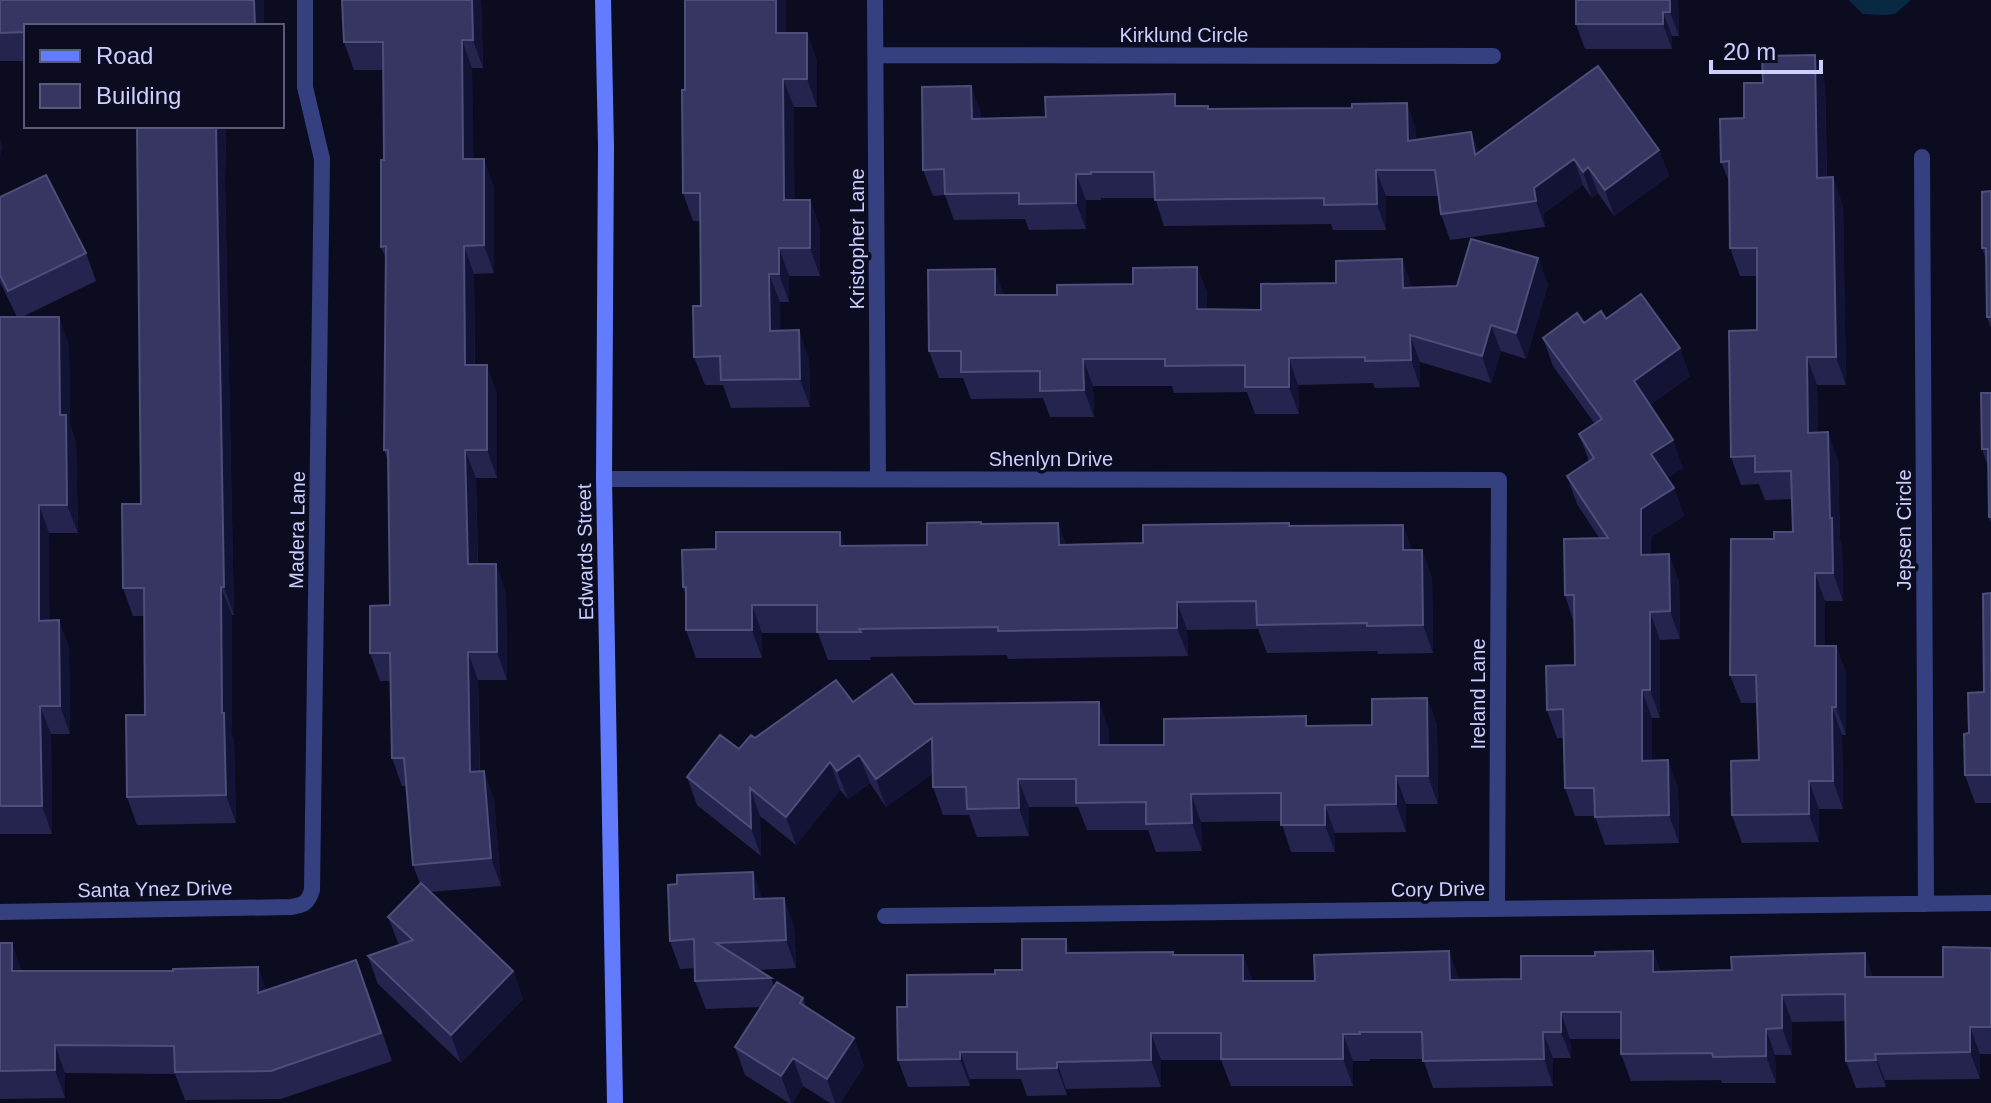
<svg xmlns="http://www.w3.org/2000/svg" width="1991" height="1103" font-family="Helvetica,sans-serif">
<rect width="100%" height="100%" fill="#0c0c21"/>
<path fill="#092842" d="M 1849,0 L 1911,0 L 1895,14 L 1884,15 L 1863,14 Z"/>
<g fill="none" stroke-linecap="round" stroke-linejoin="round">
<path stroke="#354081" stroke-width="16" d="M 305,0 L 305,87 L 322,159"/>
<path stroke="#354081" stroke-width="16" d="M 875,0 L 878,478
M 876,55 L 1493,56
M 1922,157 L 1926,904
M 604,479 L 1499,480 L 1497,909
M 0,912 L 291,907 C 304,905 308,903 312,890 L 322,159
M 885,916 L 1991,903"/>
<path stroke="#637bff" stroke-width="16" d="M 603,0 L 606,146 L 604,479 L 615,1103"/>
</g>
<path fill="#25244f" d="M 0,0 L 264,0 L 264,26 L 26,26 L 26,61 L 0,61 Z
M 342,0 L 481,0 L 483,68 L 472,68 L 473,159 L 494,187 L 494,273 L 474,274 L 475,365 L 497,393 L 497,478 L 476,478 L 478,564 L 506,592 L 507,680 L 478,680 L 480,771 L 494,799 L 501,886 L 430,892 L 513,971 L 523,999 L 461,1063 L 378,984 L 368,956 L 399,945 L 388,917 L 420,884 L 413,865 L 407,786 L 402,786 L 392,758 L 390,681 L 380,681 L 370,653 L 390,605 L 388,461 L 384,450 L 386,259 L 381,247 L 384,160 L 383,70 L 354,70 L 344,42 Z
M 786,0 L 786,33 L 807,33 L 817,61 L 817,107 L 794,107 L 794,200 L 810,200 L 820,228 L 820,276 L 789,276 L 789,302 L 780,302 L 780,331 L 809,358 L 810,407 L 731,408 L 723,385 L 705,385 L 694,357 L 701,306 L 701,221 L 693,221 L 683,193 L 685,90 Z
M 1576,0 L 1678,0 L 1679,36 L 1672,36 L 1672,49 L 1585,49 L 1576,24 Z
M 1825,83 L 1827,178 L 1843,205 L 1846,385 L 1817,385 L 1818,433 L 1838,460 L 1840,540 L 1842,546 L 1843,601 L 1825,601 L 1825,646 L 1836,646 L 1846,673 L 1846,735 L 1842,735 L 1843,809 L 1819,809 L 1819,842 L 1742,843 L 1732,815 L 1759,760 L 1757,703 L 1741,703 L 1730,675 L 1774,539 L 1793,532 L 1792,499 L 1765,500 L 1759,484 L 1741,485 L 1731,457 L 1757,330 L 1757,276 L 1740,276 L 1730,248 L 1730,184 L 1721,162 L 1744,118 Z
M 1180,106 L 1208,106 L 1209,109 L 1416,129 L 1416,139 L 1471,132 L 1479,153 L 1659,150 L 1669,176 L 1614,216 L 1598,193 L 1592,198 L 1583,185 L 1543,214 L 1545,227 L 1450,240 L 1441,214 L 1438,196 L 1386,196 L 1386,230 L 1333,230 L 1331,224 L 1164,226 L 1155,198 L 1101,198 L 1101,200 L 1086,200 L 1086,229 L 1029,230 L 1025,219 L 954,220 L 945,195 L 933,196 L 923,170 L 981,112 L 981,118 L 1046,117 Z
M 137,126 L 224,126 L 226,131 L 225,182 L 234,615 L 232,615 L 232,736 L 234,741 L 236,823 L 137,825 L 127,797 L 145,715 L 144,616 L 133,616 L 123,588 L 141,504 Z
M 1991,191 L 1991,328 L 1987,317 L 1986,259 L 1982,248 Z
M 0,197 L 86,253 L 96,281 L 22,317 L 59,317 L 69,345 L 70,425 L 76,443 L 78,533 L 49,533 L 49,621 L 59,620 L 69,648 L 70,734 L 51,734 L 52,834 L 0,834 L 0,317 L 17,317 L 0,282 Z
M 1538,258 L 1548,285 L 1526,359 L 1501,351 L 1491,383 L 1420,362 L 1420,387 L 1375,388 L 1373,383 L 1298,385 L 1299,414 L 1255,414 L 1247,392 L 1174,393 L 1172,386 L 1093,386 L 1094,417 L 1050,417 L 1043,398 L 971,399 L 963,378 L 939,378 L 929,351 L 1057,295 L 1133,284 L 1197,267 L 1207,293 L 1207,309 L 1261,310 L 1412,287 L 1457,286 Z
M 1606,319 L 1690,376 L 1650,405 L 1683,468 L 1667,478 L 1674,488 L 1684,516 L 1651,537 L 1651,555 L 1669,554 L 1679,582 L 1680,639 L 1660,640 L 1660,718 L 1652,718 L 1652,761 L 1668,760 L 1678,788 L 1679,843 L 1605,845 L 1595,816 L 1575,816 L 1565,788 L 1564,738 L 1557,738 L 1547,710 L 1575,665 L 1574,623 L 1565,595 L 1600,539 L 1577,504 L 1567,476 L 1589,461 L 1579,434 L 1595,424 L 1553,366 L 1543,338 L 1584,323 Z
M 1991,393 L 1991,523 L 1989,517 L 1988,466 L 1982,449 Z
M 1058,523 L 1066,545 L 1143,543 L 1289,523 L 1290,526 L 1403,525 L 1412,550 L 1422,550 L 1432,578 L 1433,653 L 1378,654 L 1377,651 L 1267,653 L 1258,629 L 1187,630 L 1188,656 L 1008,659 L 1007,655 L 870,657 L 871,660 L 828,660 L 818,633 L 762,633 L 762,658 L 696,658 L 686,630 L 686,597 L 683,587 L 846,546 L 927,545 L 982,524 Z
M 1991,593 L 1991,803 L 1975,803 L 1965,775 L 1969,733 L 1984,692 Z
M 1427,698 L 1437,726 L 1438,804 L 1406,804 L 1406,832 L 1335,833 L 1335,852 L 1291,852 L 1281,821 L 1201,822 L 1202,851 L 1156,852 L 1148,830 L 1087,830 L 1078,807 L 1029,807 L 1029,836 L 977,837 L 969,815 L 943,815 L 933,787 L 933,773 L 886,807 L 870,783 L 848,799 L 840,790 L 796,845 L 760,816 L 761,856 L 697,805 L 687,777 L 739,749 L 755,738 L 853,702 L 914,704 L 1109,730 L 1109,745 L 1164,745 L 1310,726 L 1372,725 Z
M 762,899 L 794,926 L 796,968 L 758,970 L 771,978 L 774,986 L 803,998 L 806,1007 L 854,1038 L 864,1066 L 840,1103 L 830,1103 L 803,1086 L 792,1103 L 789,1103 L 745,1075 L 735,1047 L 760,1007 L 706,1009 L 695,981 L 695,968 L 680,969 L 670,941 Z
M 0,943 L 22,971 L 173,971 L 258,967 L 266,990 L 367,988 L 392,1061 L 281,1099 L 185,1100 L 175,1074 L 65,1073 L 65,1098 L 0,1099 Z
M 1991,948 L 1991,1054 L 1980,1054 L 1980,1079 L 1885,1080 L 1886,1087 L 1856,1088 L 1846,1061 L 1846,1021 L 1792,1022 L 1792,1055 L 1775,1055 L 1776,1083 L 1722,1083 L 1721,1080 L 1631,1081 L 1621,1054 L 1621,1039 L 1570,1039 L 1571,1058 L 1553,1058 L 1553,1086 L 1433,1088 L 1423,1059 L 1370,1059 L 1370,1061 L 1353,1061 L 1353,1086 L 1231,1086 L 1221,1060 L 1161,1060 L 1161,1087 L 1066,1089 L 1067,1095 L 1027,1096 L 1021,1079 L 970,1079 L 970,1086 L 908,1087 L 898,1060 L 907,1007 L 995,974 L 1022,970 L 1071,953 L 1174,955 L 1253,981 L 1315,981 L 1449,951 L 1459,980 L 1521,979 L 1595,956 L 1653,951 L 1660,972 L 1873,977 L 1943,977 Z"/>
<path fill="#131335" d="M 254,0 L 264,0 L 264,26 L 255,26 Z
M 472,0 L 481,0 L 483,68 L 473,40 Z
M 776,0 L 786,0 L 786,61 L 776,33 Z
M 1670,0 L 1678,0 L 1679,36 L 1670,12 Z
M 1663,12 L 1672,36 L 1672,49 L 1663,24 Z
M 807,33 L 817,61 L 817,107 L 807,79 Z
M 462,40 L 472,68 L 474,187 L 463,159 Z
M 1815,55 L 1825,83 L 1827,206 L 1817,178 Z
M 783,79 L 794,107 L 795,228 L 784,200 Z
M 971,86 L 981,112 L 981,144 L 972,119 Z
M 1407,103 L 1416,129 L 1417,166 L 1408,141 Z
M 216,126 L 224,126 L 226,131 L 225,182 L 234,615 L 224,587 Z
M 1471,132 L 1481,158 L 1475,155 Z
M 0,138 L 3,147 L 0,157 Z
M 1659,150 L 1669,176 L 1614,216 L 1605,190 Z
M 484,159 L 494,187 L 494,273 L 484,245 Z
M 1574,159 L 1583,185 L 1543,214 L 1545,227 L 1536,201 L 1534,188 Z
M 1588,167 L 1598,193 L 1592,198 L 1583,172 Z
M 1376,170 L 1386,196 L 1386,230 L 1377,204 Z
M 1076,174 L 1086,200 L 1086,229 L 1076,203 Z
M 1833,177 L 1843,205 L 1846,385 L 1836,357 Z
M 810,200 L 820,228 L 820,276 L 810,248 Z
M 464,246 L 474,274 L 475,393 L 465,365 Z
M 779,248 L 789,276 L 789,302 L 779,274 Z
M 1538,258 L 1548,285 L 1526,359 L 1516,333 Z
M 1402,259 L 1412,286 L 1412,314 L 1403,288 Z
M 1197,267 L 1207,293 L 1207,336 L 1197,309 Z
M 995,269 L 1004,295 L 995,295 Z
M 769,274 L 780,302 L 781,359 L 770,331 Z
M 59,317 L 69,345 L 70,425 L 76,443 L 78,533 L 67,505 L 60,415 Z
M 1491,325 L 1501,351 L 1491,383 L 1482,356 Z
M 799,330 L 809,358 L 810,407 L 800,379 Z
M 1410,335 L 1420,362 L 1420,387 L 1411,360 Z
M 1680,348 L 1690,376 L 1644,409 L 1634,381 Z
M 1807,357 L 1817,385 L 1819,461 L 1808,433 Z
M 1289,358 L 1298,385 L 1299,414 L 1289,387 Z
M 1083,359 L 1093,386 L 1094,417 L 1084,390 Z
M 487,365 L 497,393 L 497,478 L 487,450 Z
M 1828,432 L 1838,460 L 1840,540 L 1842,546 L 1843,601 L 1833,573 L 1830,518 Z
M 1673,440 L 1683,468 L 1661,482 L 1651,454 Z
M 465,450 L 476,478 L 478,592 L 468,564 Z
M 1674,488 L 1684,516 L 1651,537 L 1651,583 L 1641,555 L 1641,509 Z
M 39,505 L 49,533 L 50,649 L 39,621 Z
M 1058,523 L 1068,551 L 1059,545 Z
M 1403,525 L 1413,552 L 1403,550 Z
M 840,532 L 851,560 L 840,546 Z
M 1422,550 L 1432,578 L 1433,653 L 1423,625 Z
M 1669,554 L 1679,582 L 1680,639 L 1670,611 Z
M 496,564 L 506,592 L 507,680 L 497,652 Z
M 1815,573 L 1825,601 L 1825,673 L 1815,646 Z
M 221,587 L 232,615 L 232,736 L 234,741 L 236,823 L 226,795 L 222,713 Z
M 1177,602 L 1187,630 L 1188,656 L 1177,628 Z
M 752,605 L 762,633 L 762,658 L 752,630 Z
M 1650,612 L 1660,640 L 1660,718 L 1650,690 Z
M 59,620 L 69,648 L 70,734 L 60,706 Z
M 1836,646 L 1846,673 L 1846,735 L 1836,707 Z
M 468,652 L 478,680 L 480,800 L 470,772 Z
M 1642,690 L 1652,718 L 1652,789 L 1642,761 Z
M 1427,698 L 1437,726 L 1438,804 L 1428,776 Z
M 1099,702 L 1109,730 L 1110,773 L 1099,745 Z
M 40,706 L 51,734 L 52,834 L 42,806 Z
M 1832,707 L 1842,735 L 1843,809 L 1833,781 Z
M 932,738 L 942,766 L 886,807 L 876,779 Z
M 859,755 L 870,783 L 848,799 L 837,771 Z
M 1668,760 L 1678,788 L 1679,843 L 1669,815 Z
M 830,762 L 840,790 L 796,845 L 786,817 Z
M 484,771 L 494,799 L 501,886 L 491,858 Z
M 1396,776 L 1406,804 L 1406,832 L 1396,804 Z
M 1018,779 L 1029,807 L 1029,836 L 1019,808 Z
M 1809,781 L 1819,809 L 1819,842 L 1809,814 Z
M 750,788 L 760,816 L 761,856 L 751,828 Z
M 1191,794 L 1201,822 L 1202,851 L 1192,823 Z
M 1325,805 L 1335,833 L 1335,852 L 1325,825 Z
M 753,872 L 763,900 L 754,899 Z
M 784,898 L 794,926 L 796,968 L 786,940 Z
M 1066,939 L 1075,966 L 1066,953 Z
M 12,943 L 22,971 L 12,971 Z
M 1449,951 L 1459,978 L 1459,1007 L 1450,980 Z
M 1653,951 L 1663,978 L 1653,972 Z
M 1865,953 L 1874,980 L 1865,977 Z
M 1243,955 L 1253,981 L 1243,981 Z
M 258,967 L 268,995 L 258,993 Z
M 513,971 L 523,999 L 461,1063 L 451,1035 Z
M 1782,995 L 1792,1022 L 1792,1055 L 1782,1028 Z
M 1561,1012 L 1570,1039 L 1571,1058 L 1561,1032 Z
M 1970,1027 L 1980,1054 L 1980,1079 L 1970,1052 Z
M 1766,1029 L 1775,1055 L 1776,1083 L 1766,1056 Z
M 1543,1032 L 1553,1058 L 1553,1086 L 1544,1059 Z
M 1151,1033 L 1161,1060 L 1161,1087 L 1151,1060 Z
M 1343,1034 L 1353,1061 L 1353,1086 L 1343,1059 Z
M 854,1038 L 864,1066 L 840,1103 L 835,1103 L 827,1079 Z
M 55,1045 L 65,1073 L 65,1098 L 55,1070 Z
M 960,1052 L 970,1079 L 970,1086 L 960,1059 Z
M 1875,1054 L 1885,1080 L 1886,1087 L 1876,1060 Z
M 793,1058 L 803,1086 L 792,1103 L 791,1103 L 781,1076 Z
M 1057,1062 L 1066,1089 L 1067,1095 L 1057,1068 Z"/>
<path fill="#373662" stroke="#4e4e7b" stroke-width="2" d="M 0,0 L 254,0 L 255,26 L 26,26 L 26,32 L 0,33 Z
M 342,0 L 472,0 L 473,40 L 462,40 L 463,159 L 484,159 L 484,245 L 464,246 L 465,365 L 487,365 L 487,450 L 465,450 L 468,564 L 496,564 L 497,652 L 468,652 L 470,772 L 484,771 L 491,858 L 413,865 L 404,758 L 392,758 L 390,653 L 370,653 L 370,606 L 390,605 L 388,450 L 384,450 L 386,246 L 381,247 L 381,160 L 384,160 L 383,42 L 344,42 Z
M 685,0 L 776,0 L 776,33 L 807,33 L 807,79 L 783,79 L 784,200 L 810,200 L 810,248 L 779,248 L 779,274 L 769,274 L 770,331 L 799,330 L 800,379 L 721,380 L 720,356 L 694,357 L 693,306 L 701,306 L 700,193 L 683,193 L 682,90 L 685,90 Z
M 1576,0 L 1670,0 L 1670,12 L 1663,12 L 1663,24 L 1576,24 Z
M 1815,55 L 1817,178 L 1833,177 L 1836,357 L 1807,357 L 1808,433 L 1828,432 L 1830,518 L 1832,518 L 1833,573 L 1815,573 L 1815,646 L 1836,646 L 1836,707 L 1832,707 L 1833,781 L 1809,781 L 1809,814 L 1732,815 L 1731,761 L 1759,760 L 1756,675 L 1730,675 L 1731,539 L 1774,539 L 1774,532 L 1793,532 L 1791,471 L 1755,472 L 1755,456 L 1731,457 L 1729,331 L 1757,330 L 1757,248 L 1730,248 L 1729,161 L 1721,162 L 1720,119 L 1744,118 L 1744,83 L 1763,83 L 1762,56 Z
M 1598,66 L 1659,150 L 1605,190 L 1588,167 L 1583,172 L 1574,159 L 1534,188 L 1536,201 L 1441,214 L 1435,170 L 1376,170 L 1377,204 L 1324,205 L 1324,198 L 1155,200 L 1154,172 L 1091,172 L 1091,174 L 1076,174 L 1076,203 L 1019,204 L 1019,193 L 945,194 L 944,169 L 923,170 L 922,87 L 971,86 L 972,119 L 1046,117 L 1045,97 L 1175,94 L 1175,106 L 1208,106 L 1208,109 L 1352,108 L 1352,104 L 1407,103 L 1408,141 L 1471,132 L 1475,155 Z
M 137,126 L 216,126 L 224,587 L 221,587 L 222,713 L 224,713 L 226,795 L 127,797 L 126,715 L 145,715 L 144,588 L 123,588 L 122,504 L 141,504 Z
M 46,175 L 86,253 L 8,291 L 0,275 L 0,197 Z
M 1991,191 L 1991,317 L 1987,317 L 1986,248 L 1982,248 L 1982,192 Z
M 1471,239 L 1538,258 L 1516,333 L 1491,325 L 1482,356 L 1410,335 L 1411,360 L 1365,361 L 1365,357 L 1289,358 L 1289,387 L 1245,387 L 1245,365 L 1165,366 L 1165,359 L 1083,359 L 1084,390 L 1040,391 L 1040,371 L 961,372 L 961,351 L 929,351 L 928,270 L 995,269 L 995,295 L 1057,295 L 1057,285 L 1133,284 L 1133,268 L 1197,267 L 1197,309 L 1261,310 L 1261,284 L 1336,283 L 1336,261 L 1402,259 L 1403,288 L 1457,286 Z
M 1641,294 L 1680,348 L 1634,381 L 1673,440 L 1651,454 L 1674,488 L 1641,509 L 1641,555 L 1669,554 L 1670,611 L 1650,612 L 1650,690 L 1642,690 L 1642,761 L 1668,760 L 1669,815 L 1595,817 L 1594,788 L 1565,788 L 1563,709 L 1547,710 L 1546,666 L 1575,665 L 1574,595 L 1565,595 L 1564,539 L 1608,538 L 1567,476 L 1594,458 L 1579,434 L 1602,419 L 1543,338 L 1577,313 L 1584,323 L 1601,311 L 1606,319 Z
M 0,317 L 59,317 L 60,415 L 66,415 L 67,505 L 39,505 L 39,621 L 59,620 L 60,706 L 40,706 L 42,806 L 0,806 Z
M 1981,393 L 1991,393 L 1991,517 L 1989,517 L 1988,449 L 1982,449 Z
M 981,522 L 981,524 L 1058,523 L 1059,545 L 1143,543 L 1143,525 L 1289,523 L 1289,526 L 1403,525 L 1403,550 L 1422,550 L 1423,625 L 1367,626 L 1367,623 L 1257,625 L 1256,601 L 1177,602 L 1177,628 L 998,631 L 998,627 L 859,629 L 861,632 L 817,632 L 817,605 L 752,605 L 752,630 L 686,630 L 686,587 L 683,587 L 682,550 L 716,549 L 716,532 L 840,532 L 840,546 L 927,545 L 927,523 Z
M 1991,593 L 1991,775 L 1965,775 L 1964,734 L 1969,733 L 1968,693 L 1984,692 L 1983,594 Z
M 892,674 L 914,704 L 1099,702 L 1099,745 L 1164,745 L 1164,719 L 1306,716 L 1306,726 L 1372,725 L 1372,699 L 1427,698 L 1428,776 L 1396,776 L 1396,804 L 1325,805 L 1325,825 L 1281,825 L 1281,793 L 1191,794 L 1192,823 L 1146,824 L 1146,802 L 1076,803 L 1076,779 L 1018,779 L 1019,808 L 967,809 L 966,787 L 933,787 L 932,738 L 876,779 L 859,755 L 837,771 L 830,762 L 786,817 L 750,788 L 751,828 L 687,777 L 720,735 L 739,749 L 751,735 L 755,738 L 836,680 L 853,702 Z
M 753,872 L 754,899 L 784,898 L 786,940 L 716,943 L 771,978 L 695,981 L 694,939 L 670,941 L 668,885 L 677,884 L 677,875 Z
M 421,883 L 513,971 L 451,1035 L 368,956 L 413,940 L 388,917 Z
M 1022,939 L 1066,939 L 1066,953 L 1173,952 L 1173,955 L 1243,955 L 1243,981 L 1315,981 L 1314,955 L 1449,951 L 1450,980 L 1521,979 L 1521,956 L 1595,956 L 1595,952 L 1653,951 L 1653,972 L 1732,970 L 1731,957 L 1865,953 L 1865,977 L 1943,977 L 1943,947 L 1991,948 L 1991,1027 L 1970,1027 L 1970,1052 L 1875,1054 L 1876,1060 L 1846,1061 L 1845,994 L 1782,995 L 1782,1028 L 1766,1029 L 1766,1056 L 1713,1057 L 1712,1053 L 1621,1054 L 1621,1012 L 1561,1012 L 1561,1032 L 1543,1032 L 1544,1059 L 1423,1061 L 1422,1032 L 1360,1032 L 1360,1034 L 1343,1034 L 1343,1059 L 1221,1059 L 1221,1033 L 1151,1033 L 1151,1060 L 1057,1062 L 1057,1068 L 1017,1069 L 1017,1052 L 960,1052 L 960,1059 L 898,1060 L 897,1007 L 907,1007 L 907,975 L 995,974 L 995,970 L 1022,970 Z
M 0,943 L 12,943 L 12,971 L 173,971 L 173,969 L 258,967 L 258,993 L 356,960 L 381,1033 L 271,1071 L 175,1072 L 174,1046 L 55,1045 L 55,1070 L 0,1071 Z
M 777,982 L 803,998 L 800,1003 L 854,1038 L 827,1079 L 793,1058 L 781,1076 L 735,1047 Z"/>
<g text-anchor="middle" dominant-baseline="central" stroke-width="7" stroke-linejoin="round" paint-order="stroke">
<g font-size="20" fill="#cccfff" stroke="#0c0c21">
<text x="1184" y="35">Kirklund Circle</text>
<text transform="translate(857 239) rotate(-90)">Kristopher Lane</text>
<text x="1051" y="459">Shenlyn Drive</text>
<text transform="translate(297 530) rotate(-89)">Madera Lane</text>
<text transform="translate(1904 530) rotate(-90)">Jepsen Circle</text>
<text transform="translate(585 552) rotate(-91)">Edwards Street</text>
<text transform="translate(1478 694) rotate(-90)">Ireland Lane</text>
<text transform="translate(155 889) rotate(-1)">Santa Ynez Drive</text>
<text transform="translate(1438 889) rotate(-1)">Cory Drive</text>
</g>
</g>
<rect x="24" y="24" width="260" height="104" fill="#0c0c21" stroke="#595a7a" stroke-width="2"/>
<rect x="40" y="50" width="40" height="12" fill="#637bff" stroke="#595a7a" stroke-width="2"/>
<text x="96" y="64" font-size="24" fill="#cccfff">Road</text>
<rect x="40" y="84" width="40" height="24" fill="#373662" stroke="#595a7a" stroke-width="2"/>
<text x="96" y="104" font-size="24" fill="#cccfff">Building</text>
<path d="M1711 60v12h110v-12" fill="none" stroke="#cccfff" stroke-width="4"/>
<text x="1723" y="60" font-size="24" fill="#cccfff" stroke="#0c0c21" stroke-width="6" paint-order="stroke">20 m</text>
</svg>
